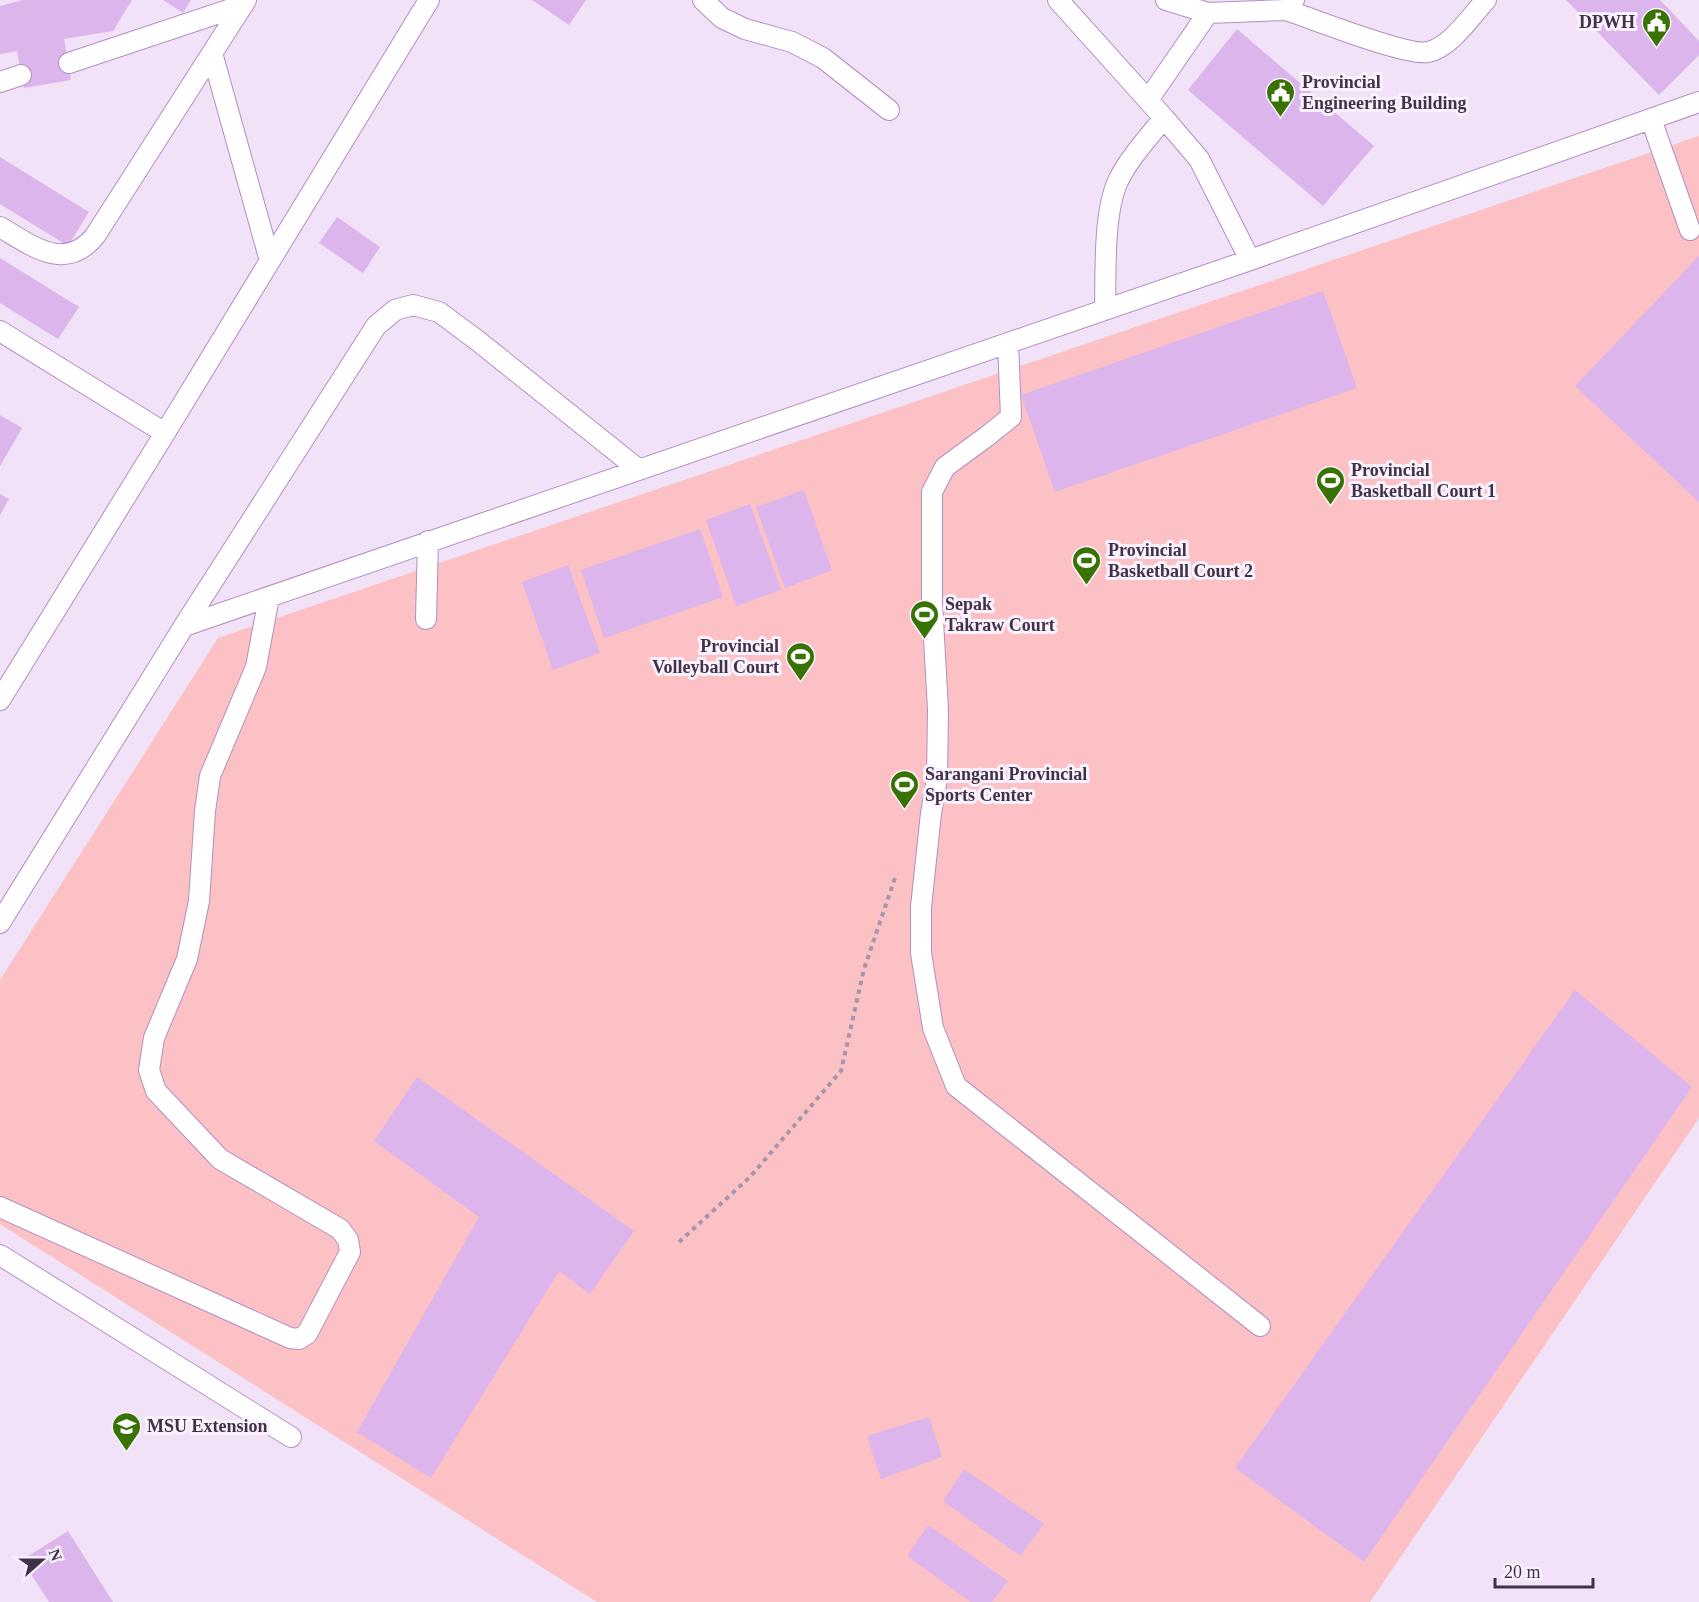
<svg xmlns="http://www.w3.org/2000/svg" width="1699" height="1602" font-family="Georgia,serif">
<rect width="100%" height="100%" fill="#f1e2f8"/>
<path fill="#fcc1c4" d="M 1699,136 L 1699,1118 L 1370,1602 L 597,1602 L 0,1224 L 0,980 L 218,638 Z"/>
<path fill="#dbb5ec" d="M 23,0 L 132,0 L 113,31 L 64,39 L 71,80 L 24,88 L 17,51 L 0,54 L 0,6 Z
M 163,0 L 191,0 L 183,13 Z
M 532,0 L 586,0 L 569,25 Z
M 1566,0 L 1660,0 L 1699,41 L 1699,55 L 1659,95 Z
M 1237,29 L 1374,146 L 1323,206 L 1188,90 Z
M 0,157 L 89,212 L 68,246 L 0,204 Z
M 337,217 L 380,247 L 363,273 L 319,243 Z
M 1699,256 L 1699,502 L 1575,386 Z
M 0,258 L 79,307 L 58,339 L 0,303 Z
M 1323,291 L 1357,388 L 1055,492 L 1021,395 Z
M 0,415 L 22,428 L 0,466 Z
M 804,490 L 832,570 L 785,588 L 756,507 Z
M 0,494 L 9,499 L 0,515 Z
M 750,504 L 781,590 L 736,606 L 706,520 Z
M 700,529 L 723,597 L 604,638 L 581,570 Z
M 568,565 L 600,653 L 553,670 L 522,582 Z
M 1575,990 L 1692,1087 L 1364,1562 L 1235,1468 Z
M 417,1077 L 634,1231 L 590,1294 L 559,1271 L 431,1478 L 357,1432 L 479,1217 L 374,1141 Z
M 929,1417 L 942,1457 L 881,1479 L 867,1436 Z
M 964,1469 L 1044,1524 L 1020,1556 L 943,1501 Z
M 928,1525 L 1008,1581 L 992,1602 L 971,1602 L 907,1556 Z
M 68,1531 L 113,1602 L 49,1602 L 22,1560 Z"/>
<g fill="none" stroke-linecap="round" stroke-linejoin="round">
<defs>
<path id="lane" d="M 703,0 L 722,18 L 745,29 L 792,42 L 823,58 L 889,110
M 1058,0 L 1164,118 L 1199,159 L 1250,260
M 1166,0 L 1208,13 L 1286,10 L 1294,0
M 1286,10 C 1311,18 1408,57 1428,52 C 1451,47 1470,17 1486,0
M 212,53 L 270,261
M 69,63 L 243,5
M 0,82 L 21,75
M 1148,100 L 1208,13
M 1651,119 L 1690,230
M 0,227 C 31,245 65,273 95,236 L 246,0
M 1105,310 C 1106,273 1103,214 1118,181 C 1129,158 1148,138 1164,118
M 0,331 L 165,433
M 1008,343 L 1011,417 L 986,437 L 945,467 L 932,492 L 932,602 L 938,710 L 937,779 L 931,813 L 921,907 L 921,953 L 933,1028 L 956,1086 L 1260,1326
M 426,619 L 428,541
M 184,626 L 376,326 L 395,310 L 413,305 L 439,312 L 478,341 L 638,469
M 0,700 L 165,433 L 429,0
M 0,923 L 184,626 L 1250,260 L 1699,102
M 0,1207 L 290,1338 L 299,1339 L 307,1334 L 350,1252 L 348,1240 L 340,1229 L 220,1159 L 156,1091 L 149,1070 L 154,1038 L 187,959 L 199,901 L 205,811 L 210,776 L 256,667 L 269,597
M 0,1255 L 291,1437"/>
</defs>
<use href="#lane" stroke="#b38ec4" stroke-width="22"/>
<path stroke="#a596ac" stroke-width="4" stroke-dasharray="4.5 4.5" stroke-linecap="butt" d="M 679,1242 L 750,1177 L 841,1071 L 864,969 L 896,875"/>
<use href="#lane" stroke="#fff" stroke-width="20"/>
</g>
<defs>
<symbol id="civic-pin" viewBox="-11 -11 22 30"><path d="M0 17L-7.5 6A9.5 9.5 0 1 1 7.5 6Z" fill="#387203" stroke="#faf2fe"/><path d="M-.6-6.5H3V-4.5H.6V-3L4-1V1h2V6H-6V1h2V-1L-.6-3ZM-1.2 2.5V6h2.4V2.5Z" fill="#fff"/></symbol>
<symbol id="stadium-pin" viewBox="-11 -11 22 30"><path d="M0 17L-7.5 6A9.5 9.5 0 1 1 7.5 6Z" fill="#387203" stroke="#faf2fe"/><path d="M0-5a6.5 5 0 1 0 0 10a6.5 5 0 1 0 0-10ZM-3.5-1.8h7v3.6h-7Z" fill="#fff"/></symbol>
<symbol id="school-pin" viewBox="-11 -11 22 30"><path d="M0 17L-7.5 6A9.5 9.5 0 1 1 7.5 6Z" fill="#387203" stroke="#faf2fe"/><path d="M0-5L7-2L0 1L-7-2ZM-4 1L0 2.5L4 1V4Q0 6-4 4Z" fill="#fff"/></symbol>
</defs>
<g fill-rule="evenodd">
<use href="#civic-pin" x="1640" y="6" width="33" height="45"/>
<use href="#civic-pin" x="1264" y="76" width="33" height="45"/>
<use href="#stadium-pin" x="1314" y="464" width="33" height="45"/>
<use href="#stadium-pin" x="1070" y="544" width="33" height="45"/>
<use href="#stadium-pin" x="908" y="598" width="33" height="45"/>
<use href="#stadium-pin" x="784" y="640" width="33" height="45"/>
<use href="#stadium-pin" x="888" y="768" width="33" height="45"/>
<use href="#school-pin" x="110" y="1410" width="33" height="45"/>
</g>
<g text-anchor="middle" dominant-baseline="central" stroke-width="6" stroke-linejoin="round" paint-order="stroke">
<g font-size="18" font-weight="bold" fill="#413248" stroke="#faf2fe" text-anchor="start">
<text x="1635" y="22" text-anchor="end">DPWH</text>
<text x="1302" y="82">Provincial<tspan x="1302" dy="21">Engineering Building</tspan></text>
<text x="1351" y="470">Provincial<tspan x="1351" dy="21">Basketball Court 1</tspan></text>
<text x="1108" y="550">Provincial<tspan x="1108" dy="21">Basketball Court 2</tspan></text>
<text x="945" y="604">Sepak<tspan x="945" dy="21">Takraw Court</tspan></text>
<text x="779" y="646" text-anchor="end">Provincial<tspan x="779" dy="21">Volleyball Court</tspan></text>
<text x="925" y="774">Sarangani Provincial<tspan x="925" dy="21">Sports Center</tspan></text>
<text x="147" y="1426">MSU Extension</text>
</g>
</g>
<g transform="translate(42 1560) rotate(69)" stroke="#faf2fe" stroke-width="4.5" paint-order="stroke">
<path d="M0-4.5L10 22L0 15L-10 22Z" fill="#413248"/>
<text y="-9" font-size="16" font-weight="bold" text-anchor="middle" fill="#413248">N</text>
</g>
<path d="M1495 1578v9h98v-9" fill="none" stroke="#413248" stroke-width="3"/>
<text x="1504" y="1578" font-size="18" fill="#413248" stroke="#faf2fe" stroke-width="4.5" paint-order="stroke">20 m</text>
</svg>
